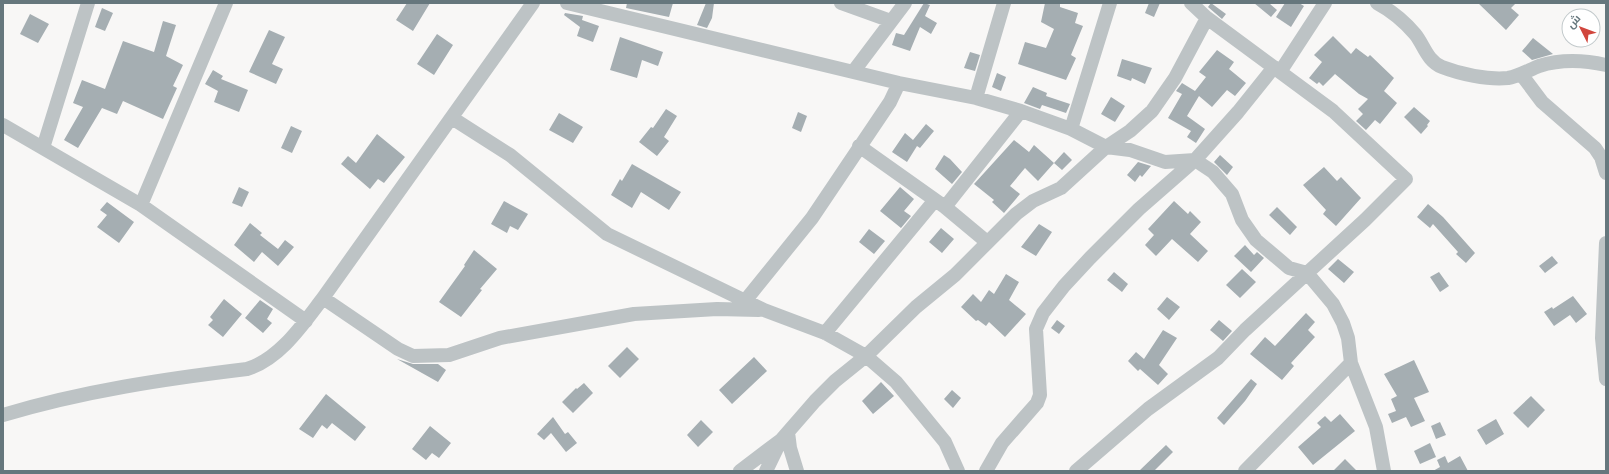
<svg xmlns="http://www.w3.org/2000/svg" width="1609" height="474" font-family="Mulish,Cairo,sans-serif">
<rect width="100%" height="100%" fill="#f8f7f6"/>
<path fill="#a5aeb2" d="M 407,3 L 430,3 L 413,31 L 396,20 Z
M 627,3 L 673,3 L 669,17 L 626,8 Z
M 706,3 L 714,3 L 712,18 L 707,28 L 697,25 Z
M 924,3 L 930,5 L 925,16 L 937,23 L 931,34 L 920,27 L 910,51 L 892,45 L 896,33 L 904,35 Z
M 1045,3 L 1060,3 L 1060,7 L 1078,13 L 1075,23 L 1083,26 L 1071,55 L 1076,58 L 1066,80 L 1018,64 L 1025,42 L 1046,48 L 1054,29 L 1041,22 Z
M 1149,3 L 1160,3 L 1154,17 L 1145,13 Z
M 1211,3 L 1226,14 L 1222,19 L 1208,7 Z
M 1254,3 L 1269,3 L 1277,10 L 1271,17 Z
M 1285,3 L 1299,3 L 1304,6 L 1291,27 L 1276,17 Z
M 1478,3 L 1516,3 L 1511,8 L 1519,15 L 1506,30 Z
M 102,8 L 113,13 L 105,31 L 95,27 Z
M 565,13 L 583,16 L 582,20 L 599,26 L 593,42 L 577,36 L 580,27 L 564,15 Z
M 30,14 L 49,24 L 38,43 L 20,34 Z
M 163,21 L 176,25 L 166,56 L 183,65 L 173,86 L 177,88 L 163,119 L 123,101 L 117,114 L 102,108 L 78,148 L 64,140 L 83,107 L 73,103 L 82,80 L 105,89 L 123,41 L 154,52 Z
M 269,30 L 285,37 L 272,64 L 283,69 L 276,84 L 249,72 Z
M 437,34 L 453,45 L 434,75 L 417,64 Z
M 1333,36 L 1351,54 L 1356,48 L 1368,57 L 1370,55 L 1394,78 L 1384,91 L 1397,103 L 1380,124 L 1375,120 L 1366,130 L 1356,121 L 1363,114 L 1358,109 L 1368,99 L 1359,94 L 1335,74 L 1323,86 L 1319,82 L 1317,84 L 1309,78 L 1322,62 L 1314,55 Z
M 620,37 L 663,52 L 658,66 L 642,60 L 637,78 L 610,70 Z
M 1533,38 L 1553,54 L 1532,60 L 1522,51 Z
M 1217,50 L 1234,62 L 1229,69 L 1246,83 L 1235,96 L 1227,90 L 1212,107 L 1199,96 L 1187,116 L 1205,129 L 1196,143 L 1187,137 L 1191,131 L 1168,118 L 1182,94 L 1176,91 L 1182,83 L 1195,91 L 1206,77 L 1199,72 Z
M 970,52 L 980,55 L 975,71 L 964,68 Z
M 1122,59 L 1152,68 L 1145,84 L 1132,78 L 1131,81 L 1117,76 Z
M 213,70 L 223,76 L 221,79 L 248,90 L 239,112 L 214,102 L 218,91 L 205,84 Z
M 997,73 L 1006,77 L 1001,91 L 992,87 Z
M 1033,87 L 1047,93 L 1046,96 L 1070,104 L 1066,113 L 1042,105 L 1040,109 L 1024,103 Z
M 1111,97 L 1125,106 L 1115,122 L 1101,114 Z
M 1414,107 L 1430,121 L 1427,125 L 1428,126 L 1421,134 L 1404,117 Z
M 666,109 L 677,116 L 664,137 L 669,141 L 657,156 L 639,142 L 651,127 L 653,128 Z
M 798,112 L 807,116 L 801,132 L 792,128 Z
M 559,113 L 583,127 L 573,143 L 549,130 Z
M 926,124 L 934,131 L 920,148 L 917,146 L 907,162 L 892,152 L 905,133 L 913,140 Z
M 291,126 L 302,131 L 292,153 L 281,148 Z
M 377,134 L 405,157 L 384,183 L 378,179 L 370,189 L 341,164 L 348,156 L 356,163 Z
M 1014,140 L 1029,152 L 1034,145 L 1054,163 L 1064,152 L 1072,160 L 1062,170 L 1054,163 L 1038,181 L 1025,168 L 1010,186 L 1020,194 L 1004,213 L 992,202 L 994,200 L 974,184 Z
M 944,155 L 950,159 L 962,172 L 952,184 L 935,169 Z
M 1220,155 L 1233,167 L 1227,175 L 1214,162 Z
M 1138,162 L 1151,166 L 1142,177 L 1140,175 L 1135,182 L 1127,175 Z
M 632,164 L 681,192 L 669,210 L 641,192 L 632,208 L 611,195 L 620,179 L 622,181 Z
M 1324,167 L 1337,181 L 1341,177 L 1361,198 L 1336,226 L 1323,214 L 1326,210 L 1303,185 Z
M 239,187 L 249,192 L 242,207 L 232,203 Z
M 900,187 L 914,199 L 904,211 L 911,216 L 901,228 L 880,211 Z
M 504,201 L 528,214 L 518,230 L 510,226 L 507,233 L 491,224 Z
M 1174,201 L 1188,214 L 1190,211 L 1201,222 L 1190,234 L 1208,251 L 1198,262 L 1172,239 L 1156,256 L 1145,245 L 1154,235 L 1148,229 Z
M 107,202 L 134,222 L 119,243 L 97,227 L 107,215 L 100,210 Z
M 1428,204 L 1443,217 L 1475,253 L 1466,263 L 1456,254 L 1458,252 L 1433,224 L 1430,228 L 1417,217 Z
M 1277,207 L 1297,227 L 1290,235 L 1269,215 Z
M 250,223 L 262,233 L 260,235 L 278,249 L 285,240 L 294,247 L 278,266 L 262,252 L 254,262 L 234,245 Z
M 1039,224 L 1052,232 L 1036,256 L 1021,247 Z
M 941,228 L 954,239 L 942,253 L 929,242 Z
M 869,229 L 885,241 L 874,254 L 859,242 Z
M 1245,245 L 1254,255 L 1257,252 L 1264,258 L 1251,272 L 1234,256 Z
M 474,250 L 497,269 L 480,289 L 482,290 L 461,317 L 439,302 L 465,266 L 464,265 Z
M 1552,256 L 1558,263 L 1545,273 L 1539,266 Z
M 1338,259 L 1354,272 L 1344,283 L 1328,269 Z
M 1242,269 L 1256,282 L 1240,298 L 1226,285 Z
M 1114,272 L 1128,284 L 1122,292 L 1107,280 Z
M 1439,272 L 1449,286 L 1440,292 L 1430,277 Z
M 1006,274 L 1019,282 L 1009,300 L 1026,314 L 1005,337 L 989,322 L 986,326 L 978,320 L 976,321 L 961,307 L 973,294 L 981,302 L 989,290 L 994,294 Z
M 1573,296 L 1587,314 L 1576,323 L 1570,315 L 1554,326 L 1544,312 L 1552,307 L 1553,309 Z
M 1167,297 L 1180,307 L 1169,320 L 1157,309 Z
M 224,299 L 242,314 L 223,337 L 208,325 L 213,320 L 210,317 Z
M 260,300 L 273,309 L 267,319 L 272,323 L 263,333 L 245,318 Z
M 1306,313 L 1315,322 L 1308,330 L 1315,337 L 1291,363 L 1294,366 L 1282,380 L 1250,354 L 1265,337 L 1275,346 Z
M 1057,320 L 1065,326 L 1059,334 L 1051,328 Z
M 1219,320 L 1232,331 L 1223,341 L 1210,330 Z
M 1163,330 L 1177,338 L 1159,365 L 1168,374 L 1158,385 L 1140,369 L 1138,371 L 1128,361 L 1136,352 L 1144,359 Z
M 627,347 L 639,359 L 620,378 L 608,366 Z
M 754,357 L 767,371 L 732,404 L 719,390 Z
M 397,359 L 413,364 L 438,364 L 446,370 L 438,382 Z
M 1414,360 L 1429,392 L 1414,398 L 1425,421 L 1411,427 L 1406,417 L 1392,423 L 1388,414 L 1396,411 L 1391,399 L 1397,396 L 1384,374 Z
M 1251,379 L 1257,384 L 1245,401 L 1224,425 L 1217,418 Z
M 881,382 L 894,396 L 873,414 L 862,401 Z
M 584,383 L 593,393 L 573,413 L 562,402 L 576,388 L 577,389 Z
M 952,390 L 961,398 L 953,408 L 944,399 Z
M 326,394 L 366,427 L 355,441 L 332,423 L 327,429 L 322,425 L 313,438 L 299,429 Z
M 1531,396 L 1545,410 L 1528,428 L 1513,413 Z
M 1340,414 L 1355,431 L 1313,465 L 1298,447 L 1321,427 L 1317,423 L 1325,416 L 1331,422 Z
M 553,417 L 565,434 L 568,432 L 577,443 L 566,452 L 551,433 L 544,440 L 537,434 Z
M 1496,419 L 1504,434 L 1486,445 L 1477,430 Z
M 701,420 L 713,432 L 698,447 L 687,435 Z
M 1440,422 L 1446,435 L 1436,439 L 1431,426 Z
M 430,426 L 451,443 L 439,458 L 432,453 L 426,460 L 412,449 Z
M 1430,443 L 1436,457 L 1420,464 L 1414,451 Z
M 1166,445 L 1173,452 L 1154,471 L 1139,471 Z
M 1445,456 L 1448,463 L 1460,456 L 1468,471 L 1433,471 L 1440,467 L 1437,460 Z
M 1345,459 L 1357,471 L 1333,471 Z"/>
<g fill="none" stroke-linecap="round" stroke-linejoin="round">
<path stroke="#bdc3c5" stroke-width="14" d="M 567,3 L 899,83 L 976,98 L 1021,111 L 1071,129 L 1106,147 L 1130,150 L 1165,162 L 1195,160 L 1213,172 L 1232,194 L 1242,220 L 1256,240 L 1289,268 L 1307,273 L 1333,304 L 1343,323 L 1348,338 L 1351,363 L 1376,427 L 1384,471
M 841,3 L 891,21
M 1377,3 C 1392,11 1404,21 1415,34 C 1424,45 1427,61 1442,67 C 1460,74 1487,80 1508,78 C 1519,76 1529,70 1539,66 C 1561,59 1584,60 1606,65
M 853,72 L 905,3
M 1280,72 L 1325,3
M 1521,74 L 1542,102 L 1595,148 L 1601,157 L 1606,173
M 976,98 L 1004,3
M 452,118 L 510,155 L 607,234 L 764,310 L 825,333 L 866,356 L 896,382 L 945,442 L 958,471
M 3,125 L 141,205 L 306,321
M 1071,129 L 1110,3
M 859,146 L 945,207 L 987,242
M 43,148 L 88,3
M 141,205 L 226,3
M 945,207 L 1021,111
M 1606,243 L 1602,338 L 1606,379
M 323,298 L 398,349 L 413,356 L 449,355 L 500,338 L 634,314 L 717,309 L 759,310
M 745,301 L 812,218 L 890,102 L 899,83
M 825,333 L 935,200
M 3,415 C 83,391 164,379 247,369 C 280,359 303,324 323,298 L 533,3
M 788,432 L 790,448 L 797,471
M 740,471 L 781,440 L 815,401 L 835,381 L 866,356 L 916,307 L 955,275 L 1016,214 L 1033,201 L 1061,188 L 1106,147 L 1130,131 L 1152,111 L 1175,78 L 1207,18
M 766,471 L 780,442
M 986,471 L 1002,443 L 1037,403 L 1040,395 L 1036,329 L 1043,313 L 1064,286 L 1090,258 L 1139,209 L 1195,160 L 1238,112 L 1274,67
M 1076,471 L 1148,409 L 1218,358 L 1245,330 L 1365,220 L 1406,179 L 1333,111 L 1207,18 L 1191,3
M 1245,471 L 1351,363"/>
</g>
<rect width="1609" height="474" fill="none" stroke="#66777d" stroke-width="8"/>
<g transform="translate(1581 28) rotate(312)"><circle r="19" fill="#ffffff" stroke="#c2c9cb"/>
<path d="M0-3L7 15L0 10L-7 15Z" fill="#d1463d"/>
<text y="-6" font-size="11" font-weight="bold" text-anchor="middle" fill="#66777d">ش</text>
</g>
</svg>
